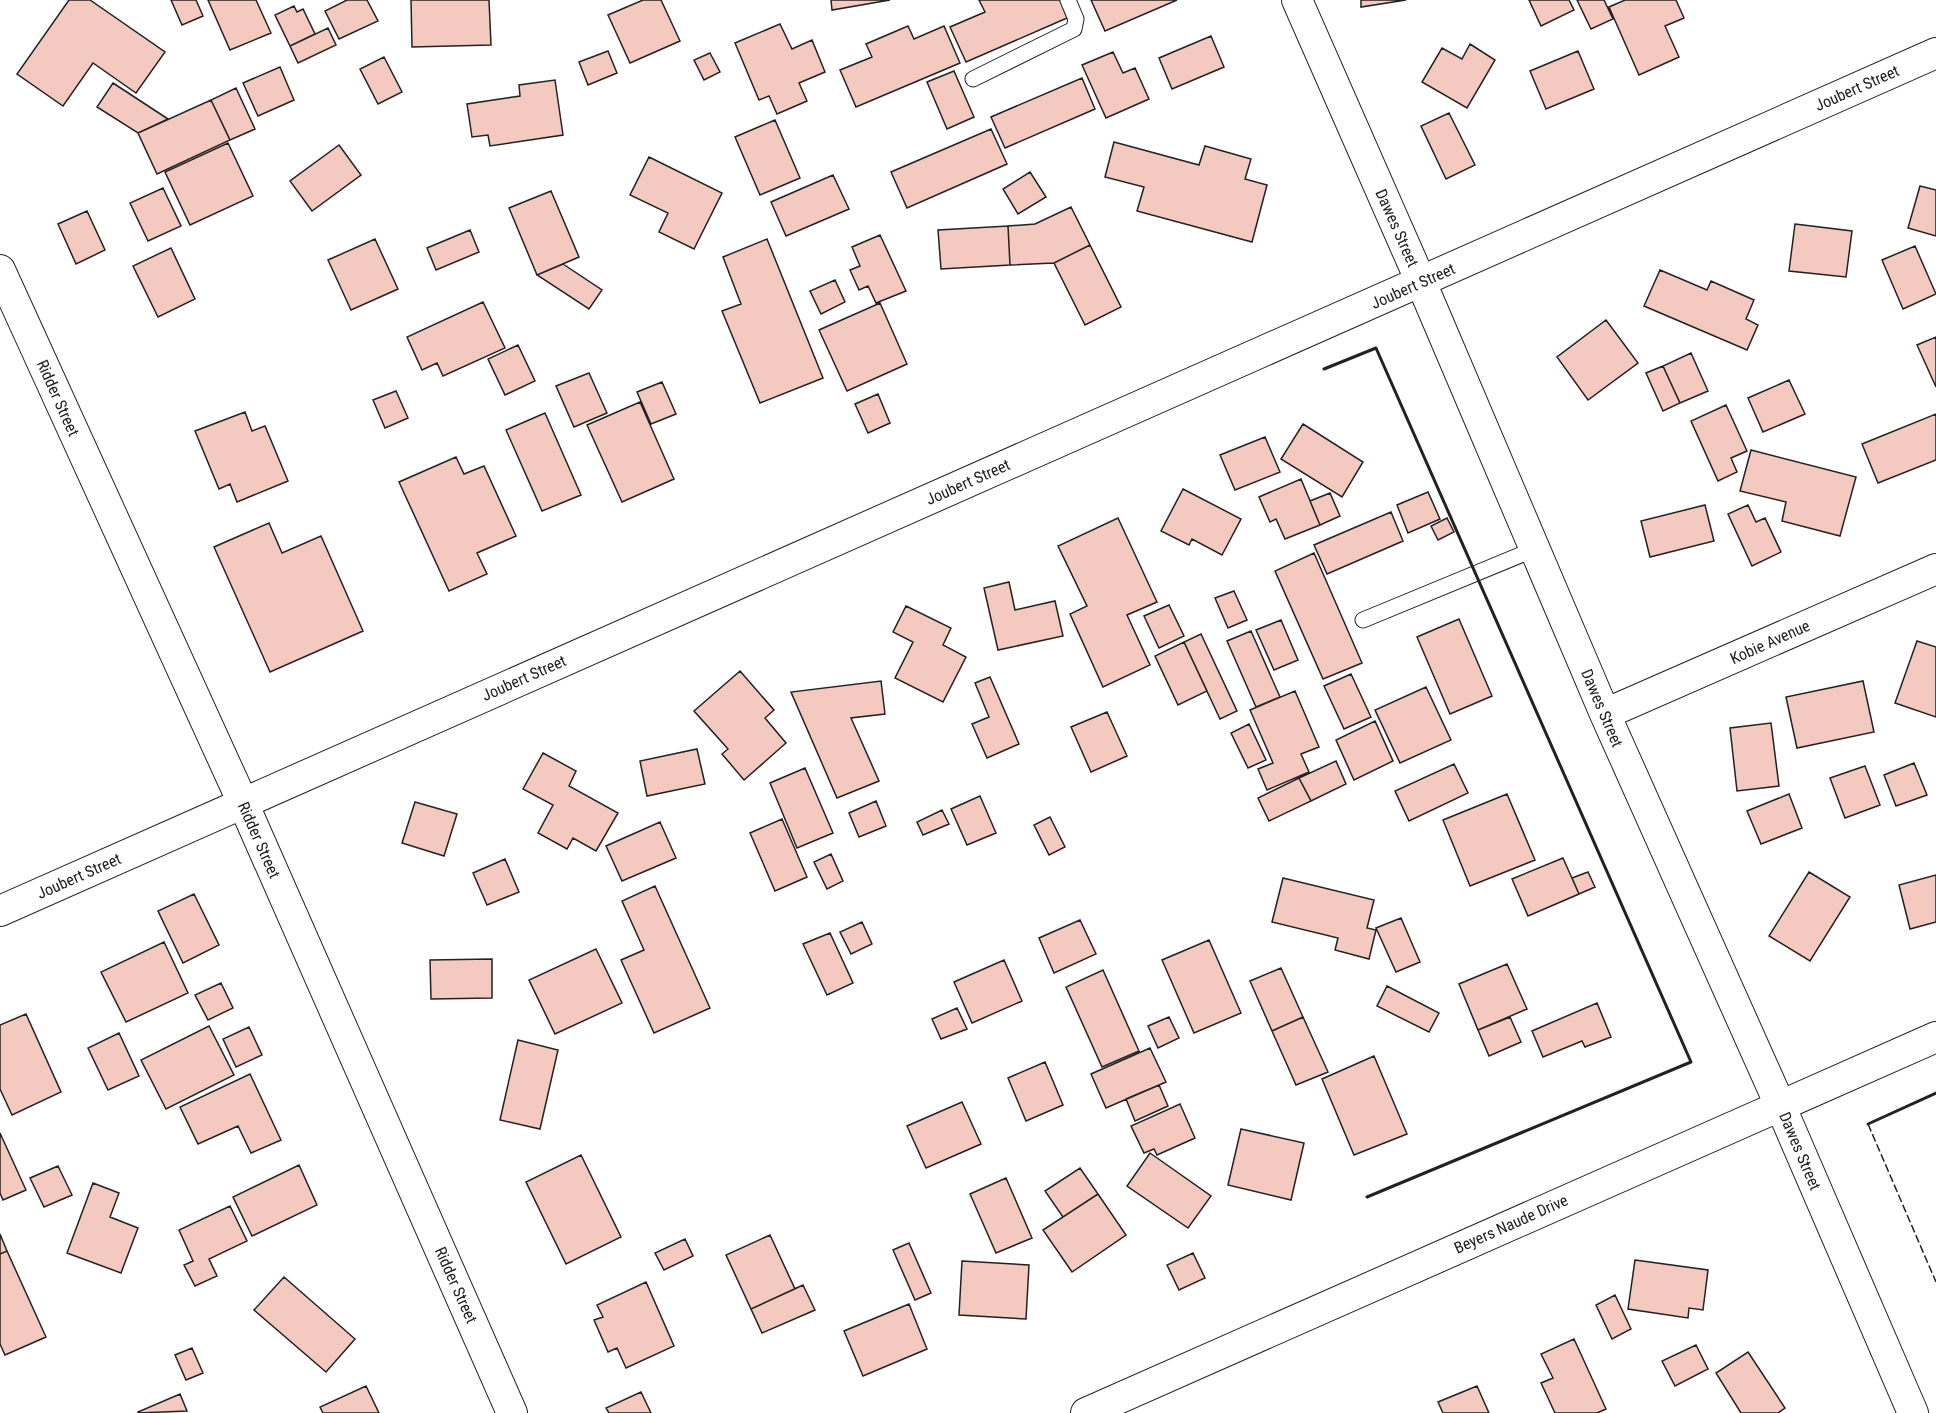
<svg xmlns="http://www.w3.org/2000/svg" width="1936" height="1413" font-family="'Roboto Condensed',sans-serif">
<rect width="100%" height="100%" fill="#fff"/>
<path fill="#f3c9c0" stroke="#222" stroke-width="1.5" d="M 69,0 L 90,0 L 165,52 L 136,93 L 93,63 L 63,106 L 17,74 Z
M 171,0 L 196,0 L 203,16 L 182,25 Z
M 208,0 L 256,0 L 271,33 L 230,50 Z
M 347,0 L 367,0 L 378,21 L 339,39 L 325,11 Z
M 411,0 L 489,0 L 491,45 L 412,47 Z
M 643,0 L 661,0 L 680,41 L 630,63 L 608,15 Z
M 831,0 L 890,0 L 832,10 Z
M 979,0 L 1060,0 L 1067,18 L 966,62 L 950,27 L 985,12 Z
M 1091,0 L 1177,0 L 1105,31 Z
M 1361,0 L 1406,0 L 1361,7 Z
M 1529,0 L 1569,0 L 1574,10 L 1541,26 Z
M 1577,0 L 1604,0 L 1613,19 L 1591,29 Z
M 1625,0 L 1676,0 L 1684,18 L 1665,26 L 1679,57 L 1639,75 L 1609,7 Z
M 294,6 L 297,12 L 303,9 L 315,34 L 290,46 L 275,15 Z
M 780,24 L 792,49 L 812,40 L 825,72 L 799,83 L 807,101 L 777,114 L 769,96 L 759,100 L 735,43 Z
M 908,26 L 914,39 L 944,26 L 960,63 L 856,107 L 840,70 L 872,57 L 866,44 Z
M 328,28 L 336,45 L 298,63 L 290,46 Z
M 1211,36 L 1224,67 L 1172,89 L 1159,58 Z
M 1470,44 L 1495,60 L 1467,108 L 1422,82 L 1442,48 L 1462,59 Z
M 608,51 L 617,73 L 588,85 L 579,62 Z
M 1578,51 L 1594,89 L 1546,109 L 1530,71 Z
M 1113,52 L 1123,73 L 1135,68 L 1149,99 L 1106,118 L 1082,65 Z
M 710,53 L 720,72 L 704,80 L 694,60 Z
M 384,57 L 402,92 L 378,104 L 360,69 Z
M 280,67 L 294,100 L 258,116 L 243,83 Z
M 954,71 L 974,117 L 947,129 L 927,82 Z
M 1082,78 L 1095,109 L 1005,148 L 991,117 Z
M 555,80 L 563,135 L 490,146 L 488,135 L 472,137 L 467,104 L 520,96 L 519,85 Z
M 113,83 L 168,119 L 138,133 L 97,107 Z
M 236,88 L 255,129 L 230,140 L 211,100 Z
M 211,100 L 230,140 L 157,174 L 138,133 Z
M 1449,113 L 1475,165 L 1446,179 L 1421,126 Z
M 775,120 L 800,178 L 760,195 L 735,137 Z
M 991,129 L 1007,164 L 907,208 L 891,172 Z
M 1114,142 L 1199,165 L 1205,146 L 1251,159 L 1245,179 L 1267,185 L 1252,242 L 1137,211 L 1144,187 L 1105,177 Z
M 228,143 L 253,196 L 190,225 L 165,172 Z
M 339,145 L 361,175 L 312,211 L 290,181 Z
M 649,157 L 722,193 L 694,249 L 659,232 L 668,213 L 630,195 Z
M 1030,172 L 1046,197 L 1018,214 L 1003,189 Z
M 833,175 L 849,209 L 786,236 L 771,202 Z
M 1920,186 L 1936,190 L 1936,236 L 1908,228 Z
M 163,188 L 181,226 L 148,241 L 130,203 Z
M 551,191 L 579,257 L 537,275 L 509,208 Z
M 1071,207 L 1090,245 L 1054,263 L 1010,265 L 1008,226 L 1035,224 Z
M 87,211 L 105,250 L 76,264 L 58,224 Z
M 1795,224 L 1852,231 L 1846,277 L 1789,271 Z
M 1008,226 L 1010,265 L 941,269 L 938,230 Z
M 470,230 L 479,252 L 436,270 L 427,248 Z
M 880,235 L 906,291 L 876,303 L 868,286 L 859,290 L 850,270 L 860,266 L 852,247 Z
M 375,239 L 398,289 L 351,310 L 328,260 Z
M 767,239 L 823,378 L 760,403 L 722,311 L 741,304 L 723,257 Z
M 1090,245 L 1121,307 L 1085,325 L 1054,263 Z
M 1915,246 L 1936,294 L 1903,309 L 1882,260 Z
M 171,248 L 195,299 L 158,317 L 133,266 Z
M 563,264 L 602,290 L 589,309 L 537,275 Z
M 1660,270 L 1707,290 L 1711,281 L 1754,300 L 1746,319 L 1758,325 L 1747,350 L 1644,306 Z
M 835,280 L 845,302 L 821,314 L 810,291 Z
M 483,302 L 505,348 L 443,376 L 437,363 L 422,370 L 407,337 Z
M 880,303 L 907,364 L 847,391 L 819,330 Z
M 1606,320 L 1638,363 L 1588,400 L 1557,357 Z
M 1936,337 L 1936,387 L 1917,345 Z
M 518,345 L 535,381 L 505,395 L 488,359 Z
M 1691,353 L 1708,391 L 1680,403 L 1663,366 Z
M 1663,366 L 1680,403 L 1663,411 L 1646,373 Z
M 589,373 L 607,413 L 574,427 L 556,386 Z
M 1789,380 L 1805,414 L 1763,432 L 1748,398 Z
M 662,382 L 676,414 L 651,424 L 637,392 Z
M 396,391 L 408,418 L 385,428 L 373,400 Z
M 878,394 L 890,423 L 868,433 L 855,404 Z
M 640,402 L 674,479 L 622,502 L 587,425 Z
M 1726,405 L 1747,451 L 1731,458 L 1737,472 L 1718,481 L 1691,421 Z
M 245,412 L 252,431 L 265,426 L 288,481 L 237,502 L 230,484 L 219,489 L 195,431 Z
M 545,413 L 581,495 L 542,511 L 506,430 Z
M 1936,414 L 1936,460 L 1878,483 L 1862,444 Z
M 1303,424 L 1363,462 L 1342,497 L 1281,459 Z
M 1265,437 L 1280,472 L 1235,490 L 1220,455 Z
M 1751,450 L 1856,477 L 1840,536 L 1782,521 L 1786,502 L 1740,491 Z
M 456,457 L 464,474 L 484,466 L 516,536 L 477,553 L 487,574 L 449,591 L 399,482 Z
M 1301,479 L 1320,525 L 1285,539 L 1276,519 L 1270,522 L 1259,497 Z
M 1183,489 L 1241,519 L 1222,555 L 1192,539 L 1189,545 L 1161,531 Z
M 1428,492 L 1440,519 L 1408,533 L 1397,505 Z
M 1330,493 L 1340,516 L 1320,525 L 1310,501 Z
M 1705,505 L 1714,541 L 1650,557 L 1641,521 Z
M 1748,505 L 1756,522 L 1765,518 L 1781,552 L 1752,566 L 1728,514 Z
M 1391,512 L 1403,541 L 1327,574 L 1314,545 Z
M 1118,518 L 1157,602 L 1127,615 L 1150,665 L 1103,687 L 1070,614 L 1087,606 L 1058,546 Z
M 1447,518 L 1454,532 L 1438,540 L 1431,526 Z
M 269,523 L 282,553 L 321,536 L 363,631 L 270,672 L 214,547 Z
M 1314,553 L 1362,663 L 1323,679 L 1275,571 Z
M 1009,582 L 1015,610 L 1055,601 L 1063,636 L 998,650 L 984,588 Z
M 1234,591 L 1247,620 L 1228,628 L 1215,598 Z
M 1169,605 L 1184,636 L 1159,648 L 1144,616 Z
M 906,606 L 951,628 L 943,645 L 966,657 L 943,702 L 895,678 L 913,642 L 893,632 Z
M 1459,619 L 1492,696 L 1450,714 L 1417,637 Z
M 1281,620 L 1298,660 L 1274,670 L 1256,630 Z
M 1251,631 L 1280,697 L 1256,707 L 1227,641 Z
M 1201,634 L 1237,711 L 1220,719 L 1184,642 Z
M 1917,641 L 1936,647 L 1936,717 L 1895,703 Z
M 1184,642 L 1207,691 L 1178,705 L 1155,656 Z
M 740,671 L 774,710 L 765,718 L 786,743 L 744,780 L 722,754 L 728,749 L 694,711 Z
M 1351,674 L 1371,717 L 1344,729 L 1324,686 Z
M 990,677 L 1019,744 L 987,758 L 972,724 L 989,717 L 975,683 Z
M 881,681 L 885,714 L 851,718 L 879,781 L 837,798 L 791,692 Z
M 1863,681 L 1874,732 L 1797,748 L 1786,697 Z
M 1426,687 L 1451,740 L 1400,763 L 1375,710 Z
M 1295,691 L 1319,747 L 1301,754 L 1309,772 L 1267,790 L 1258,769 L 1273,763 L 1250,710 Z
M 1107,712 L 1127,756 L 1091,772 L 1071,727 Z
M 1375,721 L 1393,761 L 1354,780 L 1336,740 Z
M 1771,723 L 1779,786 L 1737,791 L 1730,728 Z
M 1249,724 L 1266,760 L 1248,768 L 1231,733 Z
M 697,749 L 705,784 L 647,796 L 640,761 Z
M 543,753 L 576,771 L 569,786 L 618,813 L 596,851 L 573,838 L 567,849 L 538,833 L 553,805 L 523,789 Z
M 1336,761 L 1346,784 L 1311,801 L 1299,778 Z
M 1914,763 L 1927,795 L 1896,806 L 1884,775 Z
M 1454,764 L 1468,793 L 1409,821 L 1395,791 Z
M 1865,766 L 1880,805 L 1845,818 L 1830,778 Z
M 805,768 L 833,833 L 797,848 L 770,783 Z
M 1299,778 L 1311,801 L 1269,821 L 1258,798 Z
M 1507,794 L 1535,860 L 1470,886 L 1443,820 Z
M 1789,794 L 1802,828 L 1761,844 L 1747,811 Z
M 980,796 L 996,833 L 967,845 L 951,809 Z
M 876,801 L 886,826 L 859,837 L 849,813 Z
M 415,802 L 457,814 L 444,856 L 402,843 Z
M 942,810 L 949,824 L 923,835 L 917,822 Z
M 1050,817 L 1065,847 L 1049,855 L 1034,825 Z
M 782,819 L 807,877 L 775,891 L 750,833 Z
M 660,822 L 676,858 L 622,881 L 606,846 Z
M 831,854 L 843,881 L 827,889 L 814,862 Z
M 1563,858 L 1579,894 L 1528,916 L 1512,879 Z
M 505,859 L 519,892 L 487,905 L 473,873 Z
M 1588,872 L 1595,887 L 1579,894 L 1572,878 Z
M 1809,872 L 1850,897 L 1810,961 L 1769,936 Z
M 1936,875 L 1936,922 L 1910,929 L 1899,885 Z
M 1283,878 L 1374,900 L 1367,928 L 1376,930 L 1369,959 L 1335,950 L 1338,938 L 1272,922 Z
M 655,886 L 710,1008 L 654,1033 L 621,960 L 644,950 L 622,901 Z
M 194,894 L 219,945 L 183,963 L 158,911 Z
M 1401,918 L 1420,962 L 1396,972 L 1376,928 Z
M 1080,920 L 1096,954 L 1054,973 L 1039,938 Z
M 862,922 L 872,944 L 851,954 L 840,932 Z
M 830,933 L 853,983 L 827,995 L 803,944 Z
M 1209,940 L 1241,1013 L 1194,1033 L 1162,960 Z
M 164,942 L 188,993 L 126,1022 L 101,972 Z
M 596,949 L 622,1003 L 555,1034 L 529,980 Z
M 492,959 L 492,998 L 431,999 L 430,960 Z
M 1004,960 L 1022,1001 L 972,1023 L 954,982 Z
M 1507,964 L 1527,1009 L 1478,1030 L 1459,984 Z
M 1281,968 L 1303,1017 L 1272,1031 L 1250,981 Z
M 1103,970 L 1139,1051 L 1102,1067 L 1066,987 Z
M 221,983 L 233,1008 L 208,1020 L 195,995 Z
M 1387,986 L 1439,1013 L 1429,1032 L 1377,1006 Z
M 1597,1003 L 1611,1037 L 1585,1047 L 1582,1041 L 1543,1057 L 1532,1031 Z
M 957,1008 L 967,1029 L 941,1039 L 932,1019 Z
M 26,1014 L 61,1092 L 12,1115 L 0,1089 L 0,1025 Z
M 1169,1017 L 1179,1038 L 1158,1048 L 1148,1026 Z
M 1303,1017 L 1328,1072 L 1296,1085 L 1272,1031 Z
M 1510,1017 L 1521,1042 L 1489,1056 L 1478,1030 Z
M 209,1026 L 234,1075 L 166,1109 L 141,1060 Z
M 249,1027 L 262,1055 L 236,1067 L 223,1039 Z
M 119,1033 L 139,1076 L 108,1090 L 88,1048 Z
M 518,1040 L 558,1050 L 540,1129 L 500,1120 Z
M 1150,1048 L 1166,1082 L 1106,1108 L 1091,1074 Z
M 1374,1056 L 1407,1134 L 1354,1155 L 1322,1079 Z
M 1045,1062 L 1063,1105 L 1026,1121 L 1008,1078 Z
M 250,1074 L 281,1140 L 251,1153 L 238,1126 L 198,1144 L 180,1107 Z
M 1159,1085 L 1168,1106 L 1135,1121 L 1126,1099 Z
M 962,1102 L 981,1144 L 926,1168 L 907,1126 Z
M 1180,1104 L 1195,1138 L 1157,1155 L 1154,1149 L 1144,1153 L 1131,1126 Z
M 1241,1129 L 1304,1143 L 1291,1200 L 1228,1185 Z
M 0,1133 L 26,1190 L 3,1200 L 0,1193 Z
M 1150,1153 L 1211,1196 L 1188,1228 L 1127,1186 Z
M 581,1155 L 621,1237 L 566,1264 L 526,1182 Z
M 299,1165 L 317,1205 L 252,1236 L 233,1197 Z
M 58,1166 L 72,1195 L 44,1207 L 30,1178 Z
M 1080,1168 L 1098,1194 L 1063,1217 L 1045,1191 Z
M 1006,1178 L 1032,1238 L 996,1253 L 970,1194 Z
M 93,1183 L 119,1193 L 110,1217 L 138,1228 L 121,1273 L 67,1253 Z
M 1098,1194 L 1126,1235 L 1072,1272 L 1043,1230 Z
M 230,1206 L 247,1241 L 209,1259 L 217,1276 L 195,1286 L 184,1265 L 193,1261 L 179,1230 Z
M 0,1234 L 7,1251 L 0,1254 Z
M 770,1235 L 795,1289 L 751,1309 L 726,1255 Z
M 685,1239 L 693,1256 L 664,1270 L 655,1253 Z
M 909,1243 L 931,1293 L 915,1300 L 893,1250 Z
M 7,1251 L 46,1337 L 5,1355 L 0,1344 L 0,1254 Z
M 1193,1253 L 1205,1278 L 1179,1290 L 1167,1265 Z
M 1635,1260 L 1708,1270 L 1703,1310 L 1689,1308 L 1688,1318 L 1628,1309 Z
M 962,1261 L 1029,1265 L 1026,1319 L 959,1315 Z
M 284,1277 L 355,1339 L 326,1372 L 254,1310 Z
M 646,1282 L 674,1346 L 626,1368 L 617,1348 L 608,1352 L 594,1320 L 603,1317 L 597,1305 Z
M 803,1285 L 815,1310 L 762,1333 L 751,1309 Z
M 1615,1295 L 1631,1329 L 1612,1339 L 1596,1305 Z
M 909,1304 L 927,1349 L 863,1376 L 844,1331 Z
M 1574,1339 L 1606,1409 L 1597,1413 L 1555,1413 L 1541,1383 L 1553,1378 L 1541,1354 Z
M 1696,1345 L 1708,1369 L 1675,1386 L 1662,1361 Z
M 192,1348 L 203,1373 L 186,1380 L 175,1355 Z
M 1748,1352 L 1785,1408 L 1778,1413 L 1741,1413 L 1716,1373 Z
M 366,1386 L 379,1413 L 323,1413 L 320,1407 Z
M 1477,1386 L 1489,1413 L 1443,1413 L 1438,1402 Z
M 641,1392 L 651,1413 L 609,1413 L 606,1408 Z
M 180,1394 L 187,1411 L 138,1413 L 138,1412 Z"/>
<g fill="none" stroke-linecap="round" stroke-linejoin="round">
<defs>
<path id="service" d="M 973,79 L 1074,29 L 1076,19 L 1068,0
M 1363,620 L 1535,549"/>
<path id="minor" d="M 1297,0 L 1421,282 L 1605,714 L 1780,1105 L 1913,1413
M 0,270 L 243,803 L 512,1413
M 1605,714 L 1936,569
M 0,911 L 1936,53
M 1086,1413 L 1936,1037"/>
</defs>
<use href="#service" stroke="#222" stroke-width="17"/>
<use href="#minor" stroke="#222" stroke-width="32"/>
<use href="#service" stroke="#fff" stroke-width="15"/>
<use href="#minor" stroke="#fff" stroke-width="30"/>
<path stroke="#222" stroke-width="1.5" stroke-dasharray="8 3" stroke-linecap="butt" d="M 1868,1124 L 1936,1282"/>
<path stroke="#222" stroke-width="3" d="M 1324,369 L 1376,348 L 1691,1062 L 1367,1197
M 1868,1124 L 1936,1093"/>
</g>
<g text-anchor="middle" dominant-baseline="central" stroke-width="4.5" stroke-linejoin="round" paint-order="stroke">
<g font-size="16" fill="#222" stroke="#fff">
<text transform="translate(1857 88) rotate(-24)">Joubert Street</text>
<text transform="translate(1397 228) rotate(66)">Dawes Street</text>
<text transform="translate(1413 286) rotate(-24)">Joubert Street</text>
<text transform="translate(58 398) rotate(66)">Ridder Street</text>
<text transform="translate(968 482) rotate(-24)">Joubert Street</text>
<text transform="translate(1770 642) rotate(-24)">Kobie Avenue</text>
<text transform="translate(524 678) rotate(-24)">Joubert Street</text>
<text transform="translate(1602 708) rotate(67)">Dawes Street</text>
<text transform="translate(259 840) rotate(66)">Ridder Street</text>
<text transform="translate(79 876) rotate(-24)">Joubert Street</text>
<text transform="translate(1800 1151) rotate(67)">Dawes Street</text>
<text transform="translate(1511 1224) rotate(-24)">Beyers Naude Drive</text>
<text transform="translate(456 1285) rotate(66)">Ridder Street</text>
</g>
</g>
</svg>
